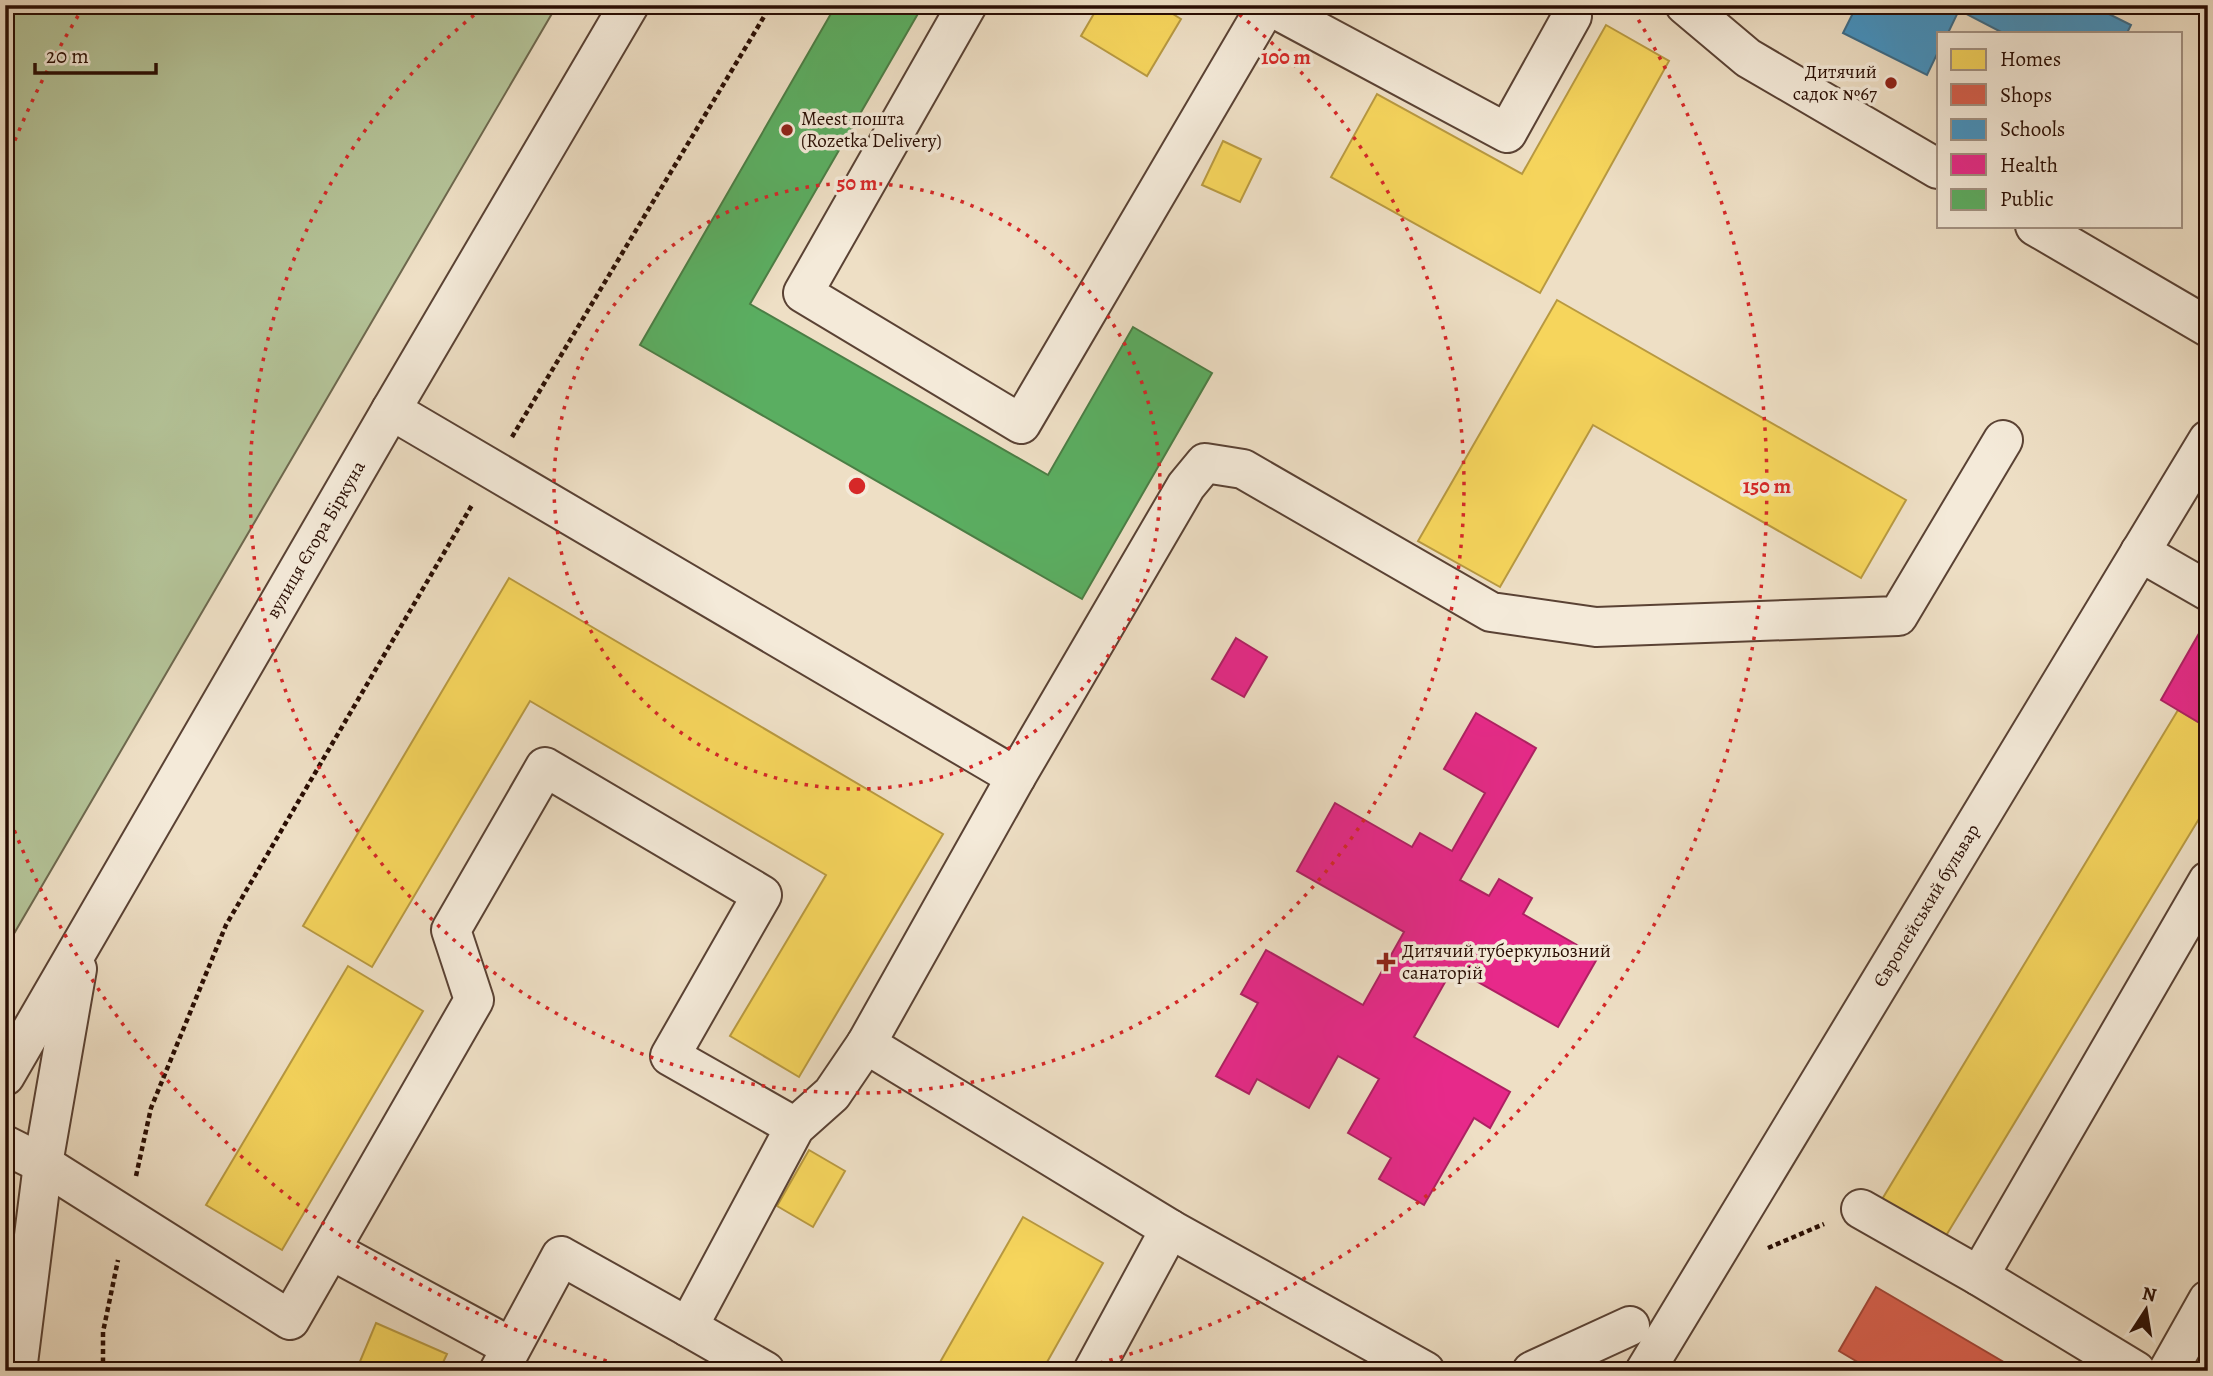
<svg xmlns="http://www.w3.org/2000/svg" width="2213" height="1376" font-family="Alegreya,serif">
<rect width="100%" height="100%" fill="#eedfc5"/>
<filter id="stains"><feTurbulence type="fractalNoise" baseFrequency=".00286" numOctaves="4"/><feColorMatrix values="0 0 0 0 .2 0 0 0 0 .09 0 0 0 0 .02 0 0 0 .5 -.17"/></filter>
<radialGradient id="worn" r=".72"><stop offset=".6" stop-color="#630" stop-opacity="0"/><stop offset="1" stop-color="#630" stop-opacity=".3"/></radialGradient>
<path fill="#b4c398" stroke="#6e684e" stroke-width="2" d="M 5,5 L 557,5 L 5,949 Z"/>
<path fill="#f6d55c" stroke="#b89941" stroke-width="2" d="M 1099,5 L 1158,5 L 1181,19 L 1147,76 L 1081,36 Z
M 1606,25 L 1669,61 L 1540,293 L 1331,177 L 1377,94 L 1522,174 Z
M 1223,141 L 1261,159 L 1240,202 L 1202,185 Z
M 1557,300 L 1906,500 L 1861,578 L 1593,425 L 1500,587 L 1418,541 Z
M 509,578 L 943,834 L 799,1077 L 730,1036 L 826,875 L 530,701 L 372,967 L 303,926 Z
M 2178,710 L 2208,728 L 2208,804 L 1944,1239 L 1881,1201 Z
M 348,966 L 423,1011 L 282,1250 L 206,1205 Z
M 809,1150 L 845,1171 L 813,1227 L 777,1206 Z
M 1023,1217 L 1103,1263 L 1042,1371 L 935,1371 Z
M 376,1323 L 447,1354 L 439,1371 L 356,1371 Z"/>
<path fill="#d6604d" stroke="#a24737" stroke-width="2" d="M 1876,1287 L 2019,1371 L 1873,1371 L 1839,1351 Z"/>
<path fill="#4393c3" stroke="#3b6b89" stroke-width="2" d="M 1857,5 L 2091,5 L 2131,25 L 2127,33 L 2003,33 L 1959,10 L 1948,33 L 1938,33 L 1938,52 L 1927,75 L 1843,33 Z"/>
<path fill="#e7298a" stroke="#ae2162" stroke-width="2" d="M 2205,623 L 2208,625 L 2208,728 L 2161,700 Z
M 1236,638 L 1267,657 L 1244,697 L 1212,679 Z
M 1476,713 L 1536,748 L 1460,880 L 1489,896 L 1499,879 L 1532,898 L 1523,914 L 1598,957 L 1558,1027 L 1453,968 L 1414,1037 L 1510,1092 L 1490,1128 L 1474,1118 L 1424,1205 L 1379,1179 L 1391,1158 L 1348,1133 L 1379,1079 L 1338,1056 L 1309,1108 L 1257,1079 L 1249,1094 L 1216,1076 L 1258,1003 L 1241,994 L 1266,950 L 1363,1005 L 1404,932 L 1297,871 L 1335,803 L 1412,847 L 1420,833 L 1452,851 L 1485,793 L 1444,769 Z"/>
<path fill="#5aae61" stroke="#4b7e45" stroke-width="2" d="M 836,5 L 923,5 L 750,304 L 1048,475 L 1133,327 L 1212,373 L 1082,599 L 640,345 Z"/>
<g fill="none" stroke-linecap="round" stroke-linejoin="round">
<defs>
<g id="minor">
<path d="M 967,5 L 803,293 L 1021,424 L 1267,5"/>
<path d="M 1268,5 L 1507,133 L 1572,16"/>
<path d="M 1685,5 L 1748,58 L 1938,169"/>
<path d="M 2035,226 L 2208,327"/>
<path d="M 391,410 L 1016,777"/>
<path d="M 2140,552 L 2208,591"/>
<path d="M 866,1044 L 1170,1229 L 1093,1371"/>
<path id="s1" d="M 5,1076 L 391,410 L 629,5"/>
<path d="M 5,1145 L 43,1164 L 290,1320 L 474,1000 L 451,930 L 545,767 L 762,895 L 670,1056 L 795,1127"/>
<path d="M 1861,1209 L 1979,1276"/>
<path d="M 1170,1229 L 1425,1371"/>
<path d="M 331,1250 L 511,1347"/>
<path d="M 688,1327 L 765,1371"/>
<path d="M 17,1371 L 43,1164 L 77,969"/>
<path d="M 499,1371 L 561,1256 L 688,1327 L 795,1127 L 832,1094 L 866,1044 L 1016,777 L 1186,486 L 1205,463 L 1243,469 L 1491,612 L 1596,627 L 1898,616 L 2003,440"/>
<path d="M 1532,1371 L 1630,1326"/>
<path id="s2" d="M 1645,1371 L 2208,440"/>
<path d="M 2136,1371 L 1979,1276 L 2208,881"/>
<path d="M 2168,1371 L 2208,1300"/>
</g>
</defs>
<use href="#minor" stroke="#5a4234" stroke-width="42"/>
<path stroke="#290d03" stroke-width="4.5" stroke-dasharray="5 3.5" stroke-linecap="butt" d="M 512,437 L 771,5
M 136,1176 L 151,1108 L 226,925 L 472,505
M 1768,1248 L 1824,1224
M 103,1371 L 103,1332 L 118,1260"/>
<use href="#minor" stroke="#f4ead9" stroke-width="38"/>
</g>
<g fill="none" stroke="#d62828" stroke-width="3.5" stroke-dasharray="3.5 7">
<circle cx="857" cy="486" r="303"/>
<path d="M1231 8A607 607 0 1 1 483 8"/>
<path d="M637 1369A910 910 0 0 1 7 812M7 160A910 910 0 0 1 81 11M1633 11A910 910 0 0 1 1077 1369"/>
</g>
<g fill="#8f2418" stroke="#f4ead9" stroke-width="2.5">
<circle cx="1891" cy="83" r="7"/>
<circle cx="787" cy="130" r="7"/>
<path d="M1382.5 951.5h7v7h7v7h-7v7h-7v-7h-7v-7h7z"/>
</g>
<g text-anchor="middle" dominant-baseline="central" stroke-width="7" stroke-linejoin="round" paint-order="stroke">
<g font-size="19" fill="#290d03" stroke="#f4ead9" text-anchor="start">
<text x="1877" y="72" text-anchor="end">Дитячий<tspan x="1877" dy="22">садок №67</tspan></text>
<text x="801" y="119">Meest пошта<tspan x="801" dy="22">(Rozetka Delivery)</tspan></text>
<text x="1402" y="951">Дитячий туберкульозний<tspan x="1402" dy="22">санаторій</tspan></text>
</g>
<g font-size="19" fill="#290d03" stroke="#f4ead9">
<text stroke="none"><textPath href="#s1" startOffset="620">вулиця Єгора Біркуна</textPath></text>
<text stroke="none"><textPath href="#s2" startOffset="544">Європейський бульвар</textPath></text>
</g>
</g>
<circle cx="857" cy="486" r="10" fill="#d62828" stroke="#f4ead9" stroke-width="3.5"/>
<g font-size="21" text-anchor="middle" font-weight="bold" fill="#d62828" stroke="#f4ead9" stroke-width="7" stroke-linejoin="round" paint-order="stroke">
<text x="1286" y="64">100 m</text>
<text x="857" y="190">50 m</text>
<text x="1767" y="493">150 m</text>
</g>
<rect width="2213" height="1376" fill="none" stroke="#eedfc5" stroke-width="28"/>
<rect x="7" y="7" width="2199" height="1362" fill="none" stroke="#290d03" stroke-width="3.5"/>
<rect x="14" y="14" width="2185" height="1348" fill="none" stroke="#290d03" stroke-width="2"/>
<rect x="1937" y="32" width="245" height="196" fill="#f4ead9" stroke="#a39283" stroke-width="2"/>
<rect x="1951" y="49" width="35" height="21" fill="#f6d55c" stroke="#a39283" stroke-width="2"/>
<text x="2000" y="66" font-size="21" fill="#290d03">Homes</text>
<rect x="1951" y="84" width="35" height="21" fill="#d6604d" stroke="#a39283" stroke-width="2"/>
<text x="2000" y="102" font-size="21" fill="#290d03">Shops</text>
<rect x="1951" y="119" width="35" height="21" fill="#4393c3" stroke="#a39283" stroke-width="2"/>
<text x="2000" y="136" font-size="21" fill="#290d03">Schools</text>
<rect x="1951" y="154" width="35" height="21" fill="#e7298a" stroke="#a39283" stroke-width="2"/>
<text x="2000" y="172" font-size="21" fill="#290d03">Health</text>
<rect x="1951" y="189" width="35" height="21" fill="#5aae61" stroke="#a39283" stroke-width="2"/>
<text x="2000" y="206" font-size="21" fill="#290d03">Public</text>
<g transform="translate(2146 1310) rotate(12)" stroke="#f4ead9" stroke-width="5" paint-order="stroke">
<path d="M0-5L12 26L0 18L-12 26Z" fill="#290d03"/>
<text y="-10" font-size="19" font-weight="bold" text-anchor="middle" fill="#290d03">N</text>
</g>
<path d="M35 63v10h121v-10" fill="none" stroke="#290d03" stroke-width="3.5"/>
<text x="46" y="63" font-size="21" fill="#290d03" stroke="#f4ead9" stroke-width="5" paint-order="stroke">20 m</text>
<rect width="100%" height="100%" filter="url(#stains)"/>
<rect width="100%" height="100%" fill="url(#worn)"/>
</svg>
